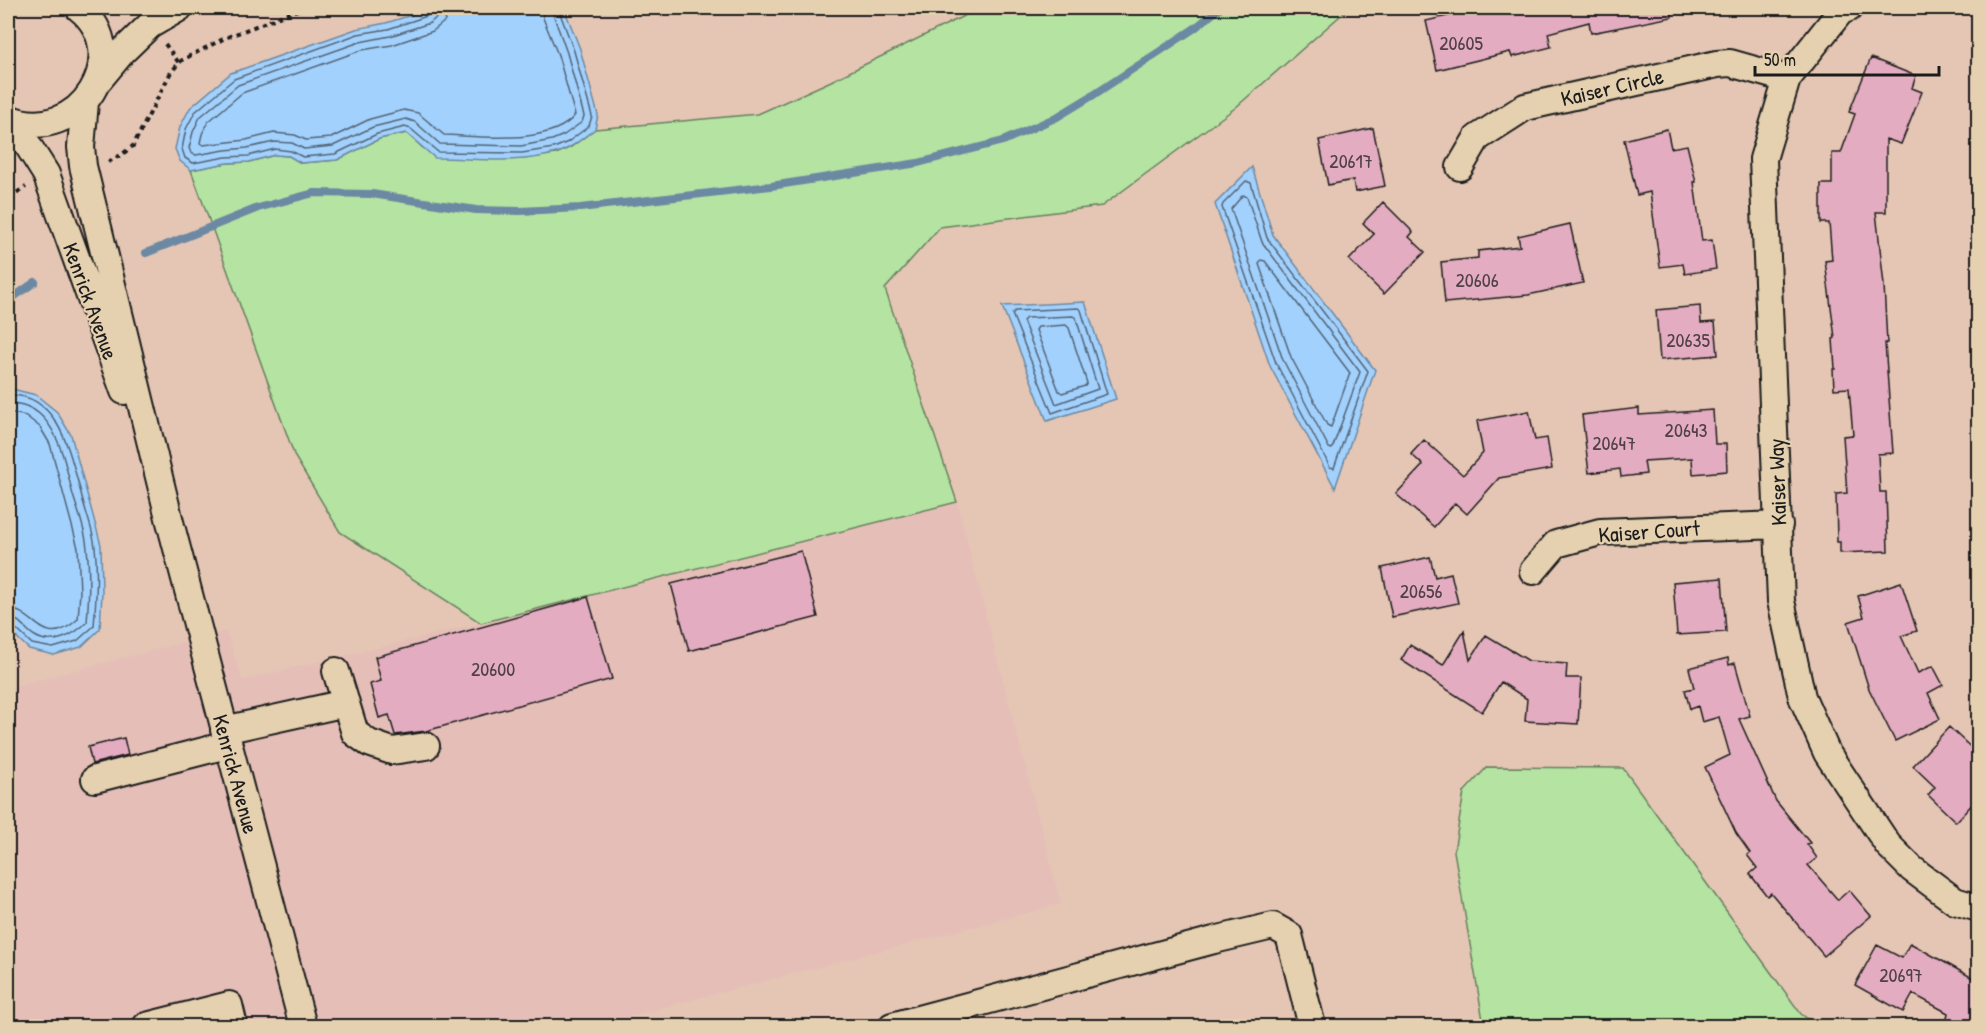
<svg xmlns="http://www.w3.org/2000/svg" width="1986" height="1034" font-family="'Patrick Hand',sans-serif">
<rect width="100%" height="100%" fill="#e5c6b4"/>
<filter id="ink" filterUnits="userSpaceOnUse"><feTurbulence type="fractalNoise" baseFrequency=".0167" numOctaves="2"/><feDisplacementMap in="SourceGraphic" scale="12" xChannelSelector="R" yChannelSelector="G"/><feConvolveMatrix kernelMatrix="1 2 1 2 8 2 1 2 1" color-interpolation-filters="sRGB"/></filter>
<g filter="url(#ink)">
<path fill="#e5beb8" d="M 957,502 L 1061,904 L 593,1026 L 14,1026 L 8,988 L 8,688 L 226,631 L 243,680 L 588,597 Z"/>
<path fill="#b4e3a2" stroke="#68805f" stroke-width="1.5" d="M 980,8 L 1349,8 L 1235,108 L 1102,206 L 940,227 L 885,289 L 957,502 L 481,623 L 340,532 L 295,457 L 191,170 L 227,163 L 249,162 L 275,155 L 289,156 L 301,163 L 337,160 L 379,139 L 407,133 L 423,148 L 522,159 L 556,154 L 571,147 L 595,129 L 758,114 L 829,82 Z
M 1487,767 L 1623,768 L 1801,1014 L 1818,1026 L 1484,1026 L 1454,851 L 1464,792 Z"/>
<path fill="#a2d1fd" stroke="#6c89a3" stroke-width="1.5" d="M 434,8 L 564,8 L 580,49 L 598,115 L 595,129 C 583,138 571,149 556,153 C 518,165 474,158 435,158 L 406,133 L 379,139 L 337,160 L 301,163 L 289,156 L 275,155 L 249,162 L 227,163 L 191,170 L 180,161 L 175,149 L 180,127 L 190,108 L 231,73 L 356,29 L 386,23 Z
M 1252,167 L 1273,235 L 1375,370 L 1335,488 L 1270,366 L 1215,204 Z
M 1085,302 L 1116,399 L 1047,421 L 1002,306 Z
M 12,389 L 36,395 L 57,412 L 71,435 L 101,545 L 102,592 L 100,629 L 81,647 L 54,655 L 29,649 L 8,629 L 8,390 Z"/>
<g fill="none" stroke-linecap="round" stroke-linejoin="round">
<path stroke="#526476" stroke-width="1.5" d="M 432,8 L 431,13 L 427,16 L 388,29 L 358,34 L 234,79 L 195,112 L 186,129 L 182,149 L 185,158 L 193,163 L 226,157 L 248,156 L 275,149 L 291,151 L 303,157 L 335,154 L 377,134 L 405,127 L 411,129 L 438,152 L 522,153 L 554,148 L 568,142 L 589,126 L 592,116 L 574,51 L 558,8
M 439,8 L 437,17 L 430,23 L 390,36 L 360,42 L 238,85 L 200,117 L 193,132 L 189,148 L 191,153 L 196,155 L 225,150 L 247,148 L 274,142 L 292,143 L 304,149 L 333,146 L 373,127 L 406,119 L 415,122 L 440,144 L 521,146 L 552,140 L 564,135 L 582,122 L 584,116 L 567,53 L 551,8
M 448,8 L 445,21 L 433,31 L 392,45 L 362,50 L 242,93 L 208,122 L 202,134 L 200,143 L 203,145 L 246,140 L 274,133 L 295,135 L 306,140 L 331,138 L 370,119 L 404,110 L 418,113 L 444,135 C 478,136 552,146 575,115 L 558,55 L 543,18 L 542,8
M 1246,181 L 1251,183 L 1267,238 L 1368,371 L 1334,468 L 1330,467 L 1276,363 L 1222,207 L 1223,204 Z
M 1243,195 L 1247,197 L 1262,242 L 1360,372 L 1332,449 L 1329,448 L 1283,360 L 1231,209 Z
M 1261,260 L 1265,261 L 1350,373 L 1331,427 L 1327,425 L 1291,357 L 1259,264 Z
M 1078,308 L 1081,310 L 1107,394 L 1052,413 L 1012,314 L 1015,311 Z
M 1073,316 L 1076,318 L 1098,389 L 1056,404 L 1023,321 L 1026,318 Z
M 1066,325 L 1069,328 L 1087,383 L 1085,386 L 1062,393 L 1059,391 L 1036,330 L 1038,327 Z
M 8,395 C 60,393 70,455 81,493 C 85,511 93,529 95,547 C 98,573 96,600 94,626 L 77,641 L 53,648 L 32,644 L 13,626 L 8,625
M 8,403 C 56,402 64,460 73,495 C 78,512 86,531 87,549 C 90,573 89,598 87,622 C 74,635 53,647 35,636 C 24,630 21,618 8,618
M 8,412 L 26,416 L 40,427 L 50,444 L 78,548 L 80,592 L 78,619 C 42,652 36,610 8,609"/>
<path stroke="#6c89a3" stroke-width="8" d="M 146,253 L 258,208 L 314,193 L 372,194 L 476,210 L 520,211 L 580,208 L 771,186 L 918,163 L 1003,141 L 1057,117 L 1095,94 L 1195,28 L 1220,8
M 8,301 L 35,282"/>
</g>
<path fill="#e4acc1" stroke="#1c1c1c" stroke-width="1.5" d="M 1482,8 L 1671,8 L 1672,17 L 1591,33 L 1589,22 L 1548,33 L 1551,47 L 1512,57 L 1510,52 L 1437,70 L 1426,21 Z
M 1871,58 L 1916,76 L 1912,88 L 1922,92 L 1901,144 L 1886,139 L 1886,212 L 1876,212 L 1884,285 L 1887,343 L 1885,343 L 1893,453 L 1878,454 L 1880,492 L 1886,492 L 1888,551 L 1840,553 L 1840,542 L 1837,542 L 1836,494 L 1847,493 L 1843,436 L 1853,435 L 1849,388 L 1834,389 L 1833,369 L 1835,369 L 1833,339 L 1835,338 L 1825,261 L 1832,260 L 1829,223 L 1821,223 L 1821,184 L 1832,184 L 1832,153 L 1841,153 L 1855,114 L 1849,112 Z
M 1373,128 L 1385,186 L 1355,192 L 1353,180 L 1328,185 L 1319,140 Z
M 1667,129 L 1671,148 L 1687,145 L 1696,182 L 1694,182 L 1702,241 L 1712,240 L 1716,269 L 1685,274 L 1683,264 L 1660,267 L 1650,192 L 1637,195 L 1624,140 Z
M 1383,202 L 1413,232 L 1409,237 L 1425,252 L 1384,294 L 1349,260 L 1374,234 L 1363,223 Z
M 1570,224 L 1583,283 L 1528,295 L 1445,303 L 1441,262 L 1478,258 L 1478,251 L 1520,246 L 1518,236 Z
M 1700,306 L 1701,323 L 1715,322 L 1718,355 L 1660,360 L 1656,310 Z
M 1639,408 L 1639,415 L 1713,410 L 1715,444 L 1726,444 L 1727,471 L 1693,474 L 1692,458 L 1644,461 L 1646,474 L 1621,477 L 1620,469 L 1589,473 L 1582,415 Z
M 1529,411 L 1535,440 L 1547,438 L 1552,469 L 1499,478 L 1467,514 L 1455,503 L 1434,527 L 1396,494 L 1423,465 L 1411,454 L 1424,440 L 1463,475 L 1483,453 L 1477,421 Z
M 801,551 L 818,617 L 689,651 L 671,584 Z
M 1430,557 L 1435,577 L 1451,573 L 1458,603 L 1392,617 L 1382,568 Z
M 1722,578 L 1726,632 L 1677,635 L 1673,582 Z
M 1901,582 L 1917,631 L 1901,636 L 1918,673 L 1933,666 L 1943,685 L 1928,693 L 1940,719 L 1895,741 L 1869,689 L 1848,622 L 1864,617 L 1858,596 Z
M 588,597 L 612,679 L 426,731 L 395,735 L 389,715 L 379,718 L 370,684 L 381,681 L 375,657 Z
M 1464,631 L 1470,660 L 1486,635 L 1529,661 L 1567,664 L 1566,678 L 1581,678 L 1578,724 L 1525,721 L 1527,699 L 1501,682 L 1482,712 L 1401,660 L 1410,645 L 1443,665 Z
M 1728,658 L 1729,665 L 1735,663 L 1750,716 L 1739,719 L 1776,801 L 1810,843 L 1807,844 L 1817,858 L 1808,865 L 1838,900 L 1849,890 L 1871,916 L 1824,956 L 1771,893 L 1767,896 L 1750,874 L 1757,868 L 1747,855 L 1750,853 L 1736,833 L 1705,767 L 1730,755 L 1719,717 L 1702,722 L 1698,706 L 1690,709 L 1685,690 L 1694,688 L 1689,668 Z
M 1949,727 L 1978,754 L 1978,798 L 1956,822 L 1928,795 L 1935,787 L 1913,766 Z
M 124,738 L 128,755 L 92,764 L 88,747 Z
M 1910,943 L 1978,981 L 1978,1026 L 1946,1024 L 1948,1013 L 1913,994 L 1903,1012 L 1855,985 L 1877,945 L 1902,958 Z"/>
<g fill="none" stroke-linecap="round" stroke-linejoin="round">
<defs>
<path id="minor" d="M 1849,8 L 1841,11 L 1787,79 L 1763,159 L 1781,601 L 1802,697 L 1827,753 L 1888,845 L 1912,869 L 1955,901 L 1978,908
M 98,81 L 123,51 L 150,25 L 179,8
M 85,102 L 81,147 L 83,166 L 170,522 L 303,1026
M 8,118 C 80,148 136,53 79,8
M 12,120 L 46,174 L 124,391
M 1460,167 L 1477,138 L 1525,107 L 1717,64 L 1730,63 L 1787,79
M 1533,571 L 1556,544 L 1600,532 L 1779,525
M 336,671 L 355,733 L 369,743 L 392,751 L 426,746
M 224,730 L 346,703
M 95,779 L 227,745
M 146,1026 L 229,1005 L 234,1026
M 892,1026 L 1214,940 L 1273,926 L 1289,935 L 1312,1026"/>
</defs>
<use href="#minor" stroke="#1c1c1c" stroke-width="30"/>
<path stroke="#1c1c1c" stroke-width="4" stroke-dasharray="4.5 4.5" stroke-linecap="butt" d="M 165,44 L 179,63
M 108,162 L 121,155 L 133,146 L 171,72 L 182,60 L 225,38 L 302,8
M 8,193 L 16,193 L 26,187"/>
<use href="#minor" stroke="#e5d1af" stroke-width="26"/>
</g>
</g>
<g text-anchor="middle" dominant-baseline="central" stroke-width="4.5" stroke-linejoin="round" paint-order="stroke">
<g font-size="20" fill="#4e4045">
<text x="1461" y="42">20605</text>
<text x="1351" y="160">20617</text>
<text x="1477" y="279">20606</text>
<text x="1688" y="339">20635</text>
<text x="1686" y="429">20643</text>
<text x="1614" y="442">20647</text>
<text x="1421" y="590">20656</text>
<text x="493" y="668">20600</text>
<text x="1901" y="974">20697</text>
</g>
<g font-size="22" fill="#1c1c1c" stroke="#e5d1af">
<text transform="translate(1612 87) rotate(-13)">Kaiser Circle</text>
<text transform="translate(91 301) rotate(70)">Kenrick Avenue</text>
<text transform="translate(1777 482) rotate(-92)">Kaiser Way</text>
<text transform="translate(1649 531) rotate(-4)">Kaiser Court</text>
<text transform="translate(236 774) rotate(75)">Kenrick Avenue</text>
</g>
</g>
<rect width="1986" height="1034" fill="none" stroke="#e5d1af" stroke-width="30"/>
<rect x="15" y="15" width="1956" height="1004" fill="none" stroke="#1c1c1c" stroke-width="2" filter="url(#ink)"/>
<path d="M1755 66v9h184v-9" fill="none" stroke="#1c1c1c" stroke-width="3"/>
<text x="1764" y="66" font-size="18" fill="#1c1c1c" stroke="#e5d1af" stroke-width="4.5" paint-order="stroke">50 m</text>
</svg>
